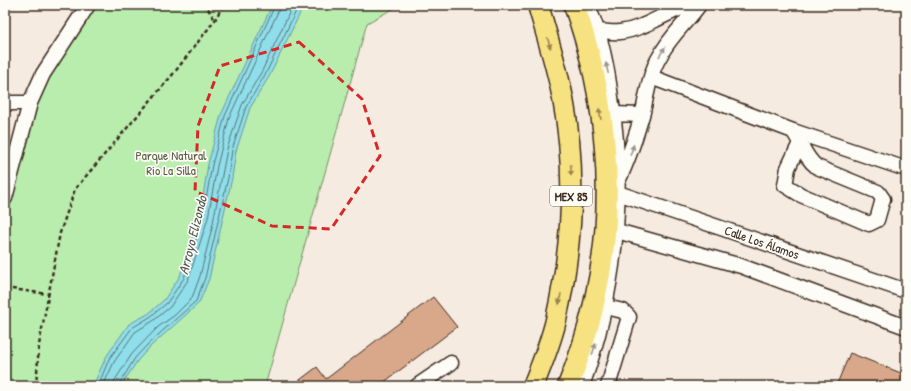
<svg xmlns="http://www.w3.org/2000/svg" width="911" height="391" font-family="'Patrick Hand',sans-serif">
<rect width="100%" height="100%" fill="#f6ebe1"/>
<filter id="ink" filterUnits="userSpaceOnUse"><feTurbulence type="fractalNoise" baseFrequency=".025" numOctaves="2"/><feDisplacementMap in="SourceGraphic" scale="8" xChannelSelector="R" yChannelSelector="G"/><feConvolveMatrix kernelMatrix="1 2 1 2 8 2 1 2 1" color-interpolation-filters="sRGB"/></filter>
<g filter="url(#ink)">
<path fill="#b8edae" stroke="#7a8c66" d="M 88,5 L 400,5 L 367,23 L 265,386 L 5,386 L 5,198 L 30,103 Z"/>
<path fill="#8edeeb" stroke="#6d9699" d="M 272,5 L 304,5 L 270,75 L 250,108 L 236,151 L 232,178 L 209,279 L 199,303 L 151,346 L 138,360 L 121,386 L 93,386 L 106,357 L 129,324 L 148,314 L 164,300 L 180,276 L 200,216 L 208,164 L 221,115 Z"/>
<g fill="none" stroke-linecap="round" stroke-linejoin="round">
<path stroke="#5c7270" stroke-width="1" d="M 98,386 L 109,359 L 132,328 L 150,317 L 167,303 L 184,278 L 203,217 L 212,165 L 225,116 L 275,5
M 103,386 L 114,362 L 135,332 L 153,321 L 170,307 L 188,280 L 208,218 L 217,166 L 229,118 L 281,5
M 113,386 L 115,380 L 132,354 L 158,327 L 175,315 L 192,298 L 200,276 L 212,228 L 227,149 L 242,105 L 262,71 L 293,5
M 118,386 L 135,358 L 148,344 L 196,301 L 205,278 L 228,178 L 232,150 L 246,107 L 266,73 L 299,5"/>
</g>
<path fill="#d9a88b" stroke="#3b2a1e" d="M 433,297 L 457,327 L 379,386 L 292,386 L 317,367 L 326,379 Z
M 850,353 L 906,375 L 906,386 L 836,386 Z"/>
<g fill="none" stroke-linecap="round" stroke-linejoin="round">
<defs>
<path id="minor" d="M 598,31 C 605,31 613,33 620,32 C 646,29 666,11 691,5
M 651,77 L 793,131 C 802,143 804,157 817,167 L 878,192 L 883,199 L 877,220 L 869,224 L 801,195 L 785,185 L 788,168 L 800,143
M 5,103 L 30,103
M 614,114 L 642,115
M 793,131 L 906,169
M 618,181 C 629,159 636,136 643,112 C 647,93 650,72 660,56 C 670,36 687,22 699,5
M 618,193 L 906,291
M 5,198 L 30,103 L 43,74 L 88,5
M 617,231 L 741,266 L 906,327
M 606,307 L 623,311 L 629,317 L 608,386
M 417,386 L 451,363
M 582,386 C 616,291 626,190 610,90 C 606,61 600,31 587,5"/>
<path id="highway" d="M 533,386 C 542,364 551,342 556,320 C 572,248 577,172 563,99 C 557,67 547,36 538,5
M 568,386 C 579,358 589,328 595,299 C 617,203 607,96 574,5"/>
</defs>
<use href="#minor" stroke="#3b2a1e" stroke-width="17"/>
<use href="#highway" stroke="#3b2a1e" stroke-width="23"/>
<path stroke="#3b2a1e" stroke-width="2.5" stroke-dasharray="4 3" stroke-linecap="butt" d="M 152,5 L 158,7 L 165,5
M 202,5 L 208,9 L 215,20
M 5,288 L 48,294
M 36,386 L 39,345 L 60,233 L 75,189 L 174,73 L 215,20 L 223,5"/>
<use href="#minor" stroke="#fdfcf7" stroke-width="14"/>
<use href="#highway" stroke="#f7e281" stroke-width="20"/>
</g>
<defs><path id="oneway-solid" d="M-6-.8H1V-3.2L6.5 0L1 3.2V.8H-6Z"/></defs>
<g fill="#998650">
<use href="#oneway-solid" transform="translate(549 43) rotate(74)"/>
<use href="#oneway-solid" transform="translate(600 114) rotate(-100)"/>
<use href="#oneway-solid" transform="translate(571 170) rotate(87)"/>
<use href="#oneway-solid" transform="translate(560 299) rotate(100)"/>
</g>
<g fill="#9c938a">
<use href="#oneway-solid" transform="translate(662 52) rotate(-58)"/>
<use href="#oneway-solid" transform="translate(607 68) rotate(-102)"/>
<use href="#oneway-solid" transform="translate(632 150) rotate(-72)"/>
<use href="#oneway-solid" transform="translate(594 349) rotate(-72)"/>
</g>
</g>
<path fill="none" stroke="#d62828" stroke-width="3" stroke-dasharray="8 5" stroke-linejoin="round" d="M 299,42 L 362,99 L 380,156 L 331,229 L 272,226 L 195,191 L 198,126 L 220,66 Z"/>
<g text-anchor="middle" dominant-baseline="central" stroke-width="3.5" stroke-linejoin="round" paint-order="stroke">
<rect fill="#fdfcf7" stroke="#75695f" stroke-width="1" x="550" y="186" width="42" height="20" rx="3"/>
<g font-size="12" font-weight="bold" fill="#3b2a1e">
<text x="571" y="196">MEX 85</text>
</g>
<g font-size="13" fill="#5a5b42" stroke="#fdfcf7">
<text x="171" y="155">Parque Natural<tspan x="171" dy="15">Rio La Silla</tspan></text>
</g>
<g font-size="13" fill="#3b2a1e" stroke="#fdfcf7">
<text transform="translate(762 242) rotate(19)">Calle Los Álamos</text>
</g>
<g font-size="14" font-style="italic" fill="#505751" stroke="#fdfcf7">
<text transform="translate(192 235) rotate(-76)">Arroyo Elizondo</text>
</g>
</g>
<rect width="911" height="391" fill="none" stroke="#fdfcf7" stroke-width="20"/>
<rect x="10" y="10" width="891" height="371" fill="none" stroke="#3b2a1e" stroke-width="1.5" filter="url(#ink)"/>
</svg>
